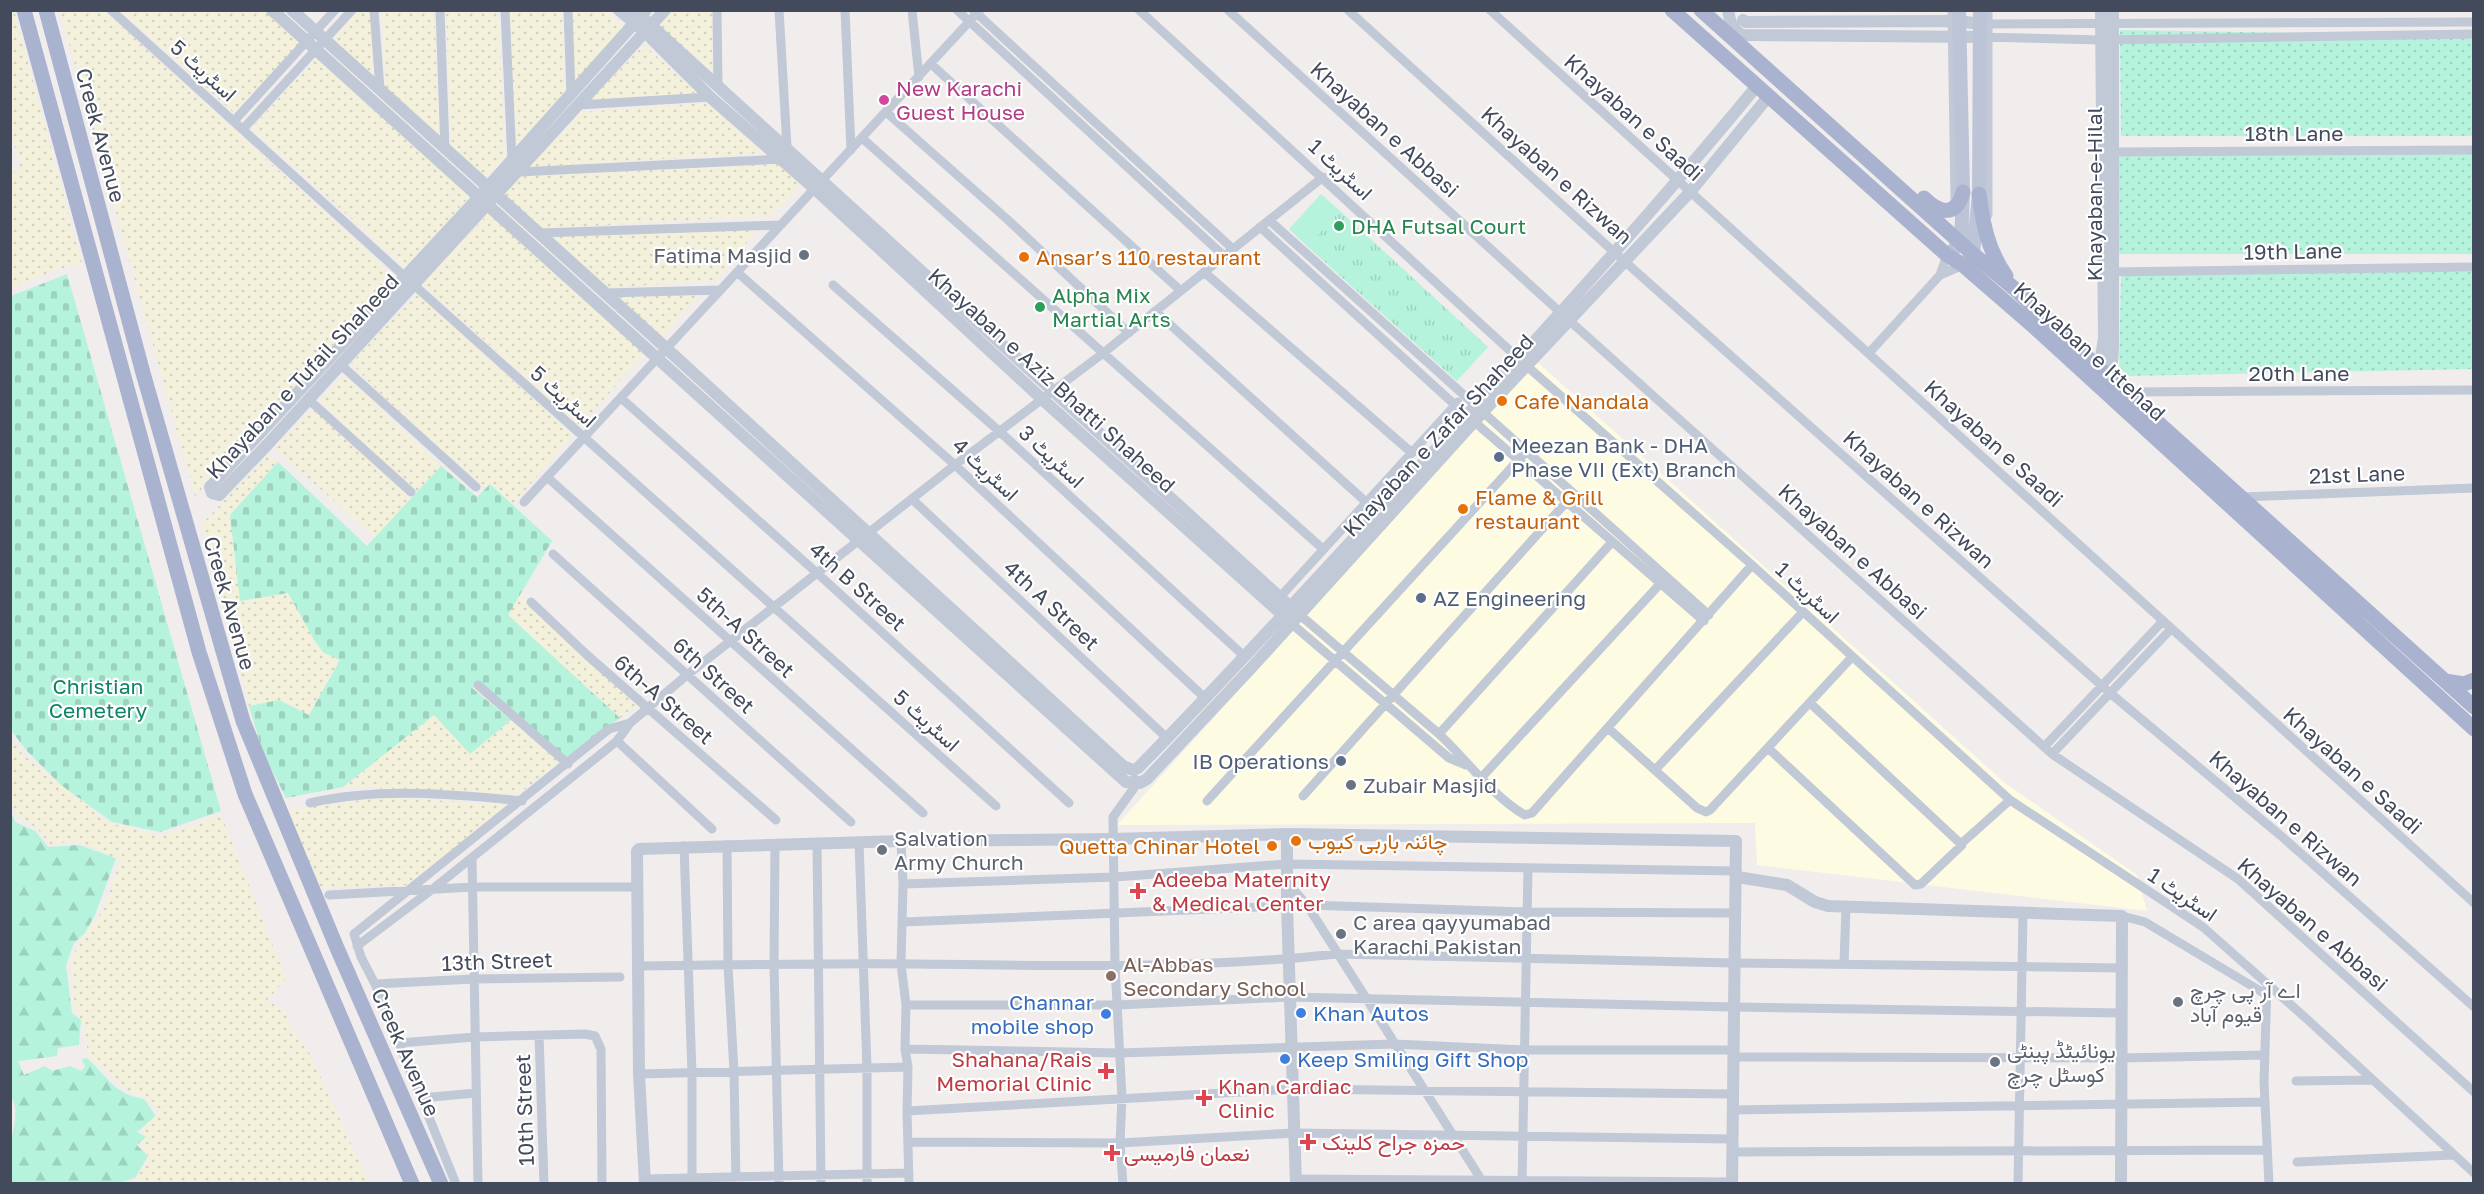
<svg xmlns="http://www.w3.org/2000/svg" width="2484" height="1194" font-family="'Golos Text',Vazirmatn,sans-serif">
<defs>
<pattern id="grass-dots" width="8" height="8" patternUnits="userSpaceOnUse" patternTransform="scale(1.5)"><rect width="8" height="8" fill="#b5f3dc"/><path d="M2 2h.1M6 6h.1" fill="none" stroke="#9dd2bf" stroke-width="1.8" stroke-linecap="round"/></pattern>
<pattern id="forest-firs" width="22" height="20" patternUnits="userSpaceOnUse" patternTransform="scale(1.5)"><rect width="22" height="20" fill="#b5f3dc"/><path d="M5 1l3.5 6h-7zM16 11l3.5 6h-7z" fill="#9dd2bf"/></pattern>
<pattern id="sand-dots" width="8" height="8" patternUnits="userSpaceOnUse" patternTransform="scale(1.5)"><rect width="8" height="8" fill="#f3f1db"/><path d="M2 2h.1M6 6h.1" fill="none" stroke="#d2d0be" stroke-width="1.8" stroke-linecap="round"/></pattern>
<pattern id="cemetery-stones" width="16" height="16" patternUnits="userSpaceOnUse" patternTransform="scale(1.5)"><rect width="16" height="16" fill="#b5f3dc"/><path d="M2 7V4a2 2 0 0 1 4 0v3zM10 15v-3a2 2 0 0 1 4 0v3z" fill="#9dd2bf"/></pattern>
<pattern id="park-tufts" width="24" height="20" patternUnits="userSpaceOnUse" patternTransform="scale(1.5)"><rect width="24" height="20" fill="#b5f3dc"/><path d="M3 7l-1-3M5 7V3M7 7l1-3M15 17l-1-3M17 17v-4M19 17l1-3" fill="none" stroke="#9dd2bf"/></pattern>
</defs>
<rect width="100%" height="100%" fill="#f0edec"/>
<path fill="#fdfce3" d="M 1536,361 L 2005,783 L 2137,875 L 2147,911 L 1757,865 L 1755,823 L 1117,825 Z"/>
<path fill="url(#grass-dots)" d="M 2120,30 L 2473,36 L 2473,136 L 2121,136 Z
M 2115,148 L 2473,154 L 2473,254 L 2115,254 Z
M 2129,272 L 2473,272 L 2474,369 L 2129,376 L 2119,368 L 2121,277 Z"/>
<path fill="url(#forest-firs)" d="M 10,809 L 15,822 L 35,831 L 48,847 L 79,845 L 116,858 L 95,915 L 85,933 L 74,943 L 66,965 L 72,1013 L 81,1020 L 79,1045 L 58,1048 L 57,1056 L 18,1061 L 24,1075 L 45,1066 L 52,1071 L 70,1066 L 81,1071 L 85,1067 L 82,1059 L 87,1058 C 109,1078 112,1093 144,1099 L 156,1116 L 137,1132 L 146,1137 L 137,1145 L 148,1156 L 135,1178 L 117,1183 L 11,1183 C 11,1171 10,1158 11,1146 C 12,1129 21,1110 10,1095 Z"/>
<path fill="url(#sand-dots)" d="M 14,10 L 82,264 L 59,269 L 11,288 L 11,173 L 21,170 L 11,129 L 10,11 Z
M 60,11 L 105,11 L 395,277 L 195,496 Z
M 121,11 L 267,11 L 302,42 L 234,113 Z
M 358,11 L 371,11 L 374,78 L 333,40 Z
M 382,11 L 434,11 L 440,139 L 386,90 Z
M 446,11 L 498,11 L 505,157 L 485,179 L 451,147 Z
M 509,11 L 562,11 L 565,93 L 516,146 Z
M 573,11 L 606,11 L 623,28 L 574,82 Z
M 671,11 L 713,11 L 712,74 L 658,25 Z
M 644,45 L 697,93 L 590,100 Z
M 316,59 L 470,196 L 405,267 L 251,128 Z
M 707,103 L 763,153 L 530,167 L 581,112 Z
M 779,164 L 801,184 L 772,215 L 541,229 L 503,195 L 522,176 Z
M 489,213 L 645,354 L 579,426 L 422,284 Z
M 757,230 L 717,280 L 604,288 L 553,240 L 561,236 Z
M 417,294 L 573,435 L 512,505 L 490,485 L 486,488 L 388,401 L 351,363 Z
M 616,295 L 700,295 L 661,337 Z
M 344,375 L 441,466 L 416,493 L 319,401 Z
M 313,408 L 411,499 L 375,538 L 276,449 Z
M 269,454 L 278,462 L 230,515 L 241,601 L 288,593 L 340,660 L 309,715 L 279,700 L 249,706 L 202,524 Z
M 519,593 L 578,651 L 638,704 L 620,718 L 507,615 Z
M 434,715 L 470,754 L 511,720 L 561,760 L 519,794 L 343,787 Z
M 10,738 L 22,754 L 109,823 L 162,836 L 221,815 L 286,979 L 267,1000 L 285,1011 L 290,1027 L 310,1054 L 369,1183 L 119,1183 L 136,1180 L 149,1157 L 140,1144 L 147,1136 L 140,1131 L 160,1111 L 144,1096 L 128,1091 L 88,1055 L 85,1028 L 75,1007 L 70,962 L 80,942 L 105,907 L 120,860 L 77,841 L 50,844 L 36,827 L 19,819 L 11,803 Z
M 385,797 L 507,805 L 412,885 L 320,888 L 288,810 Z"/>
<path fill="url(#cemetery-stones)" d="M 67,274 L 221,811 L 160,832 L 112,822 L 61,785 L 26,750 L 11,730 L 11,296 Z
M 278,462 L 367,546 L 441,466 L 477,497 L 490,484 L 552,541 L 508,615 L 620,718 L 567,758 L 479,682 L 472,688 L 511,720 L 470,754 L 434,715 L 343,787 L 286,798 L 273,772 L 267,766 L 249,706 L 279,700 L 309,715 L 340,660 L 324,653 L 316,643 L 288,593 L 240,601 L 230,515 Z"/>
<path fill="url(#park-tufts)" d="M 1340,211 L 1488,347 L 1457,381 L 1307,246 Z"/>
<path fill="#b5f3dc" d="M 1321,194 L 1340,211 L 1307,246 L 1289,229 Z"/>
<g fill="none" stroke-linecap="round" stroke-linejoin="round">
<path stroke="#c1c8d6" stroke-width="9" d="M 111,10 L 414,285 L 996,806
M 374,10 L 380,90
M 440,10 L 445,150
M 505,10 L 512,160
M 568,10 L 571,94
M 717,10 L 718,86
M 779,10 L 787,147
M 845,10 L 851,150
M 912,10 L 919,77
M 957,10 L 1224,256
M 973,10 L 1233,249
M 1139,10 L 1519,359 L 1752,565 L 2010,800 L 2203,927 L 2308,1020 L 2474,1173
M 1228,10 L 1561,313 L 2052,754 L 2238,879 L 2474,1092
M 1348,10 L 1614,252 L 2110,693 L 2280,835 L 2474,1007
M 1490,10 L 2474,903
M 1952,10 L 1955,201
M 1980,24 L 2474,22
M 1980,37 L 2101,40 L 2474,34
M 931,64 L 1181,291
M 578,105 L 710,97
M 886,112 L 1008,220 L 1129,333
M 234,121 L 335,10
M 243,129 L 352,10
M 862,138 L 1323,549
M 2114,152 L 2474,150
M 518,172 L 782,159
M 1988,215 L 1988,10
M 1269,220 L 1709,615
M 1260,227 L 1455,405 L 1704,621
M 539,233 L 781,225
M 737,272 L 955,465 L 1205,698
M 1204,272 L 1412,453
M 2112,272 L 2474,267
M 1940,275 L 1963,265
M 833,285 L 999,431 L 1244,656
M 605,293 L 721,290
M 1155,311 L 1366,502
M 1869,353 L 1940,275 L 1947,255
M 341,365 L 476,487
M 2125,392 L 2474,390
M 621,398 L 817,573 L 1069,803
M 308,399 L 411,492
M 547,477 L 923,813
M 2242,497 L 2474,488
M 912,499 L 1167,738
M 524,502 L 980,10
M 553,554 L 851,822
M 1280,597 L 1458,402
M 531,602 L 587,655 L 776,820
M 1300,615 L 1439,734 C 1465,758 1494,798 1525,815 L 1532,813 L 1752,565
M 1292,624 L 1449,758 L 1466,765
M 478,685 L 568,764
M 1608,728 L 1697,808 L 1706,812 L 1710,810 L 1852,657
M 1439,734 L 1612,542
M 617,741 L 712,829
M 2044,747 L 2162,622
M 1768,748 L 1915,885 L 1921,884 L 1962,845 L 1810,703
M 2052,754 L 2170,630
M 1655,770 L 1803,612
M 1481,778 L 1660,584
M 1303,796 L 1570,498
M 1207,801 L 1523,455
M 310,803 C 379,787 453,794 522,801
M 901,841 L 903,884 L 901,964 L 906,1005 L 905,1049 L 908,1067 L 907,1111 L 909,1184
M 859,842 L 867,1068 L 867,1184
M 817,843 L 821,1184
M 1962,843 L 2010,800
M 727,845 L 728,965 L 734,1072 L 736,1184
M 775,845 L 774,965 L 779,1184
M 684,846 L 692,1073 L 692,1184
M 472,858 L 478,1184
M 1286,881 L 1307,905 L 1484,1184
M 903,884 L 1115,877 L 1286,864 L 1737,871
M 329,895 L 473,887 L 636,887
M 2122,916 L 2145,922 L 2267,995
M 903,922 L 1307,905 L 1527,912 L 1735,913
M 357,946 L 434,888 L 617,741 L 630,723 L 687,675 L 955,465 L 1102,354 L 1323,177
M 1844,964 L 1846,907
M 639,966 C 733,965 827,963 920,964 C 1059,966 1199,969 1337,954 L 1733,963 L 2122,968
M 2267,983 L 2264,1082 L 2269,1184
M 375,984 L 474,979 L 620,977
M 906,1005 L 1117,1005 L 1289,997 L 1733,1007 L 2121,1013
M 539,1035 L 544,1184
M 399,1043 L 475,1037 L 585,1034 L 595,1036 L 601,1049 L 602,1184
M 905,1049 L 1120,1053 L 1394,1044 L 1524,1050 L 1733,1050
M 1733,1057 L 2121,1058 L 2265,1055
M 639,1074 L 908,1067
M 2296,1081 L 2372,1080
M 421,1098 L 476,1093
M 1732,1110 L 2265,1102
M 907,1111 L 1293,1089 L 1732,1094
M 908,1142 L 1120,1143 L 1294,1133 L 1732,1139
M 1732,1152 L 2267,1150
M 2297,1162 L 2453,1155
M 645,1179 L 909,1173
M 1295,1179 L 1732,1182
M 456,1184 L 375,984 L 361,957 L 354,934 L 609,729 L 630,723
M 1123,1184 L 1120,1143 L 1122,1097 L 1115,966 L 1113,817 L 1134,788 L 1135,779
M 1522,1184 L 1528,868
M 2018,1184 L 2023,913"/>
<path stroke="#c1c8d6" stroke-width="12" d="M 272,10 L 1126,782 L 1140,783 L 1147,779 L 1254,665 L 1482,413 L 1690,192 L 1768,97
M 292,10 L 666,348 L 1123,766 L 1133,770 L 1138,768 C 1236,668 1330,564 1425,461 C 1538,338 1650,216 1756,87
M 619,10 L 645,32 L 710,97 L 815,189 L 1042,399 L 1287,619
M 634,10 L 1295,611
M 646,10 L 479,197 L 210,487 L 212,493 L 219,495 L 267,445 L 665,10
M 1728,10 C 1730,22 1732,29 1742,35 L 1980,37
M 1743,20 L 1746,22 L 1959,21 L 1980,24
M 2095,365 L 2101,357 L 2104,338 L 2101,10
M 2106,376 L 2112,362 L 2113,348 L 2113,10
M 1287,834 L 1287,905 L 1296,1184
M 1737,877 L 1787,885 L 1815,902 L 1828,906 L 2122,916 L 2121,1184
M 645,1184 L 639,1074 L 637,851 L 639,849 L 901,841 L 1113,839 L 1287,834 L 1736,841 L 1732,1184"/>
<path stroke="#bdc4d8" stroke-width="14" d="M 1954,249 L 1961,243 L 1963,192 L 1959,10
M 1967,261 L 1973,254 L 1979,194 L 1980,10"/>
<path stroke="#a9b3cf" stroke-width="15" d="M 24,10 L 199,652 L 245,794 L 412,1184
M 46,10 L 143,373 L 243,721 L 337,948 L 441,1184
M 1672,10 L 1947,255 L 1963,265 L 2031,324 L 2474,729
M 1701,10 L 1973,254 L 2016,290 L 2124,392 L 2474,707
M 1979,194 C 1983,225 1988,250 2006,276
M 1924,198 C 1939,213 1956,218 1963,192
M 2445,681 L 2464,684 L 2474,680"/>
</g>
<circle fill="#d1479c" stroke="#fff" stroke-width="2" cx="884" cy="100" r="6"/>
<g fill="#2e9e5b" stroke="#fff" stroke-width="2">
<circle cx="1339" cy="226" r="6"/>
<circle cx="1040" cy="307" r="6"/>
</g>
<g fill="#6b7280" stroke="#fff" stroke-width="2">
<circle cx="804" cy="255" r="6"/>
<circle cx="1351" cy="785" r="6"/>
<circle cx="882" cy="850" r="6"/>
<circle cx="1341" cy="934" r="6"/>
<circle cx="2178" cy="1002" r="6"/>
<circle cx="1995" cy="1062" r="6"/>
</g>
<g fill="#e8710a" stroke="#fff" stroke-width="2">
<circle cx="1024" cy="257" r="6"/>
<circle cx="1502" cy="401" r="6"/>
<circle cx="1463" cy="509" r="6"/>
<circle cx="1296" cy="841" r="6"/>
<circle cx="1272" cy="846" r="6"/>
</g>
<g fill="#5c6f8a" stroke="#fff" stroke-width="2">
<circle cx="1499" cy="457" r="6"/>
<circle cx="1421" cy="598" r="6"/>
<circle cx="1341" cy="761" r="6"/>
</g>
<g fill="#e0444e" stroke="#fff" stroke-width="2">
<path d="M1135 882h6v6h6v6h-6v6h-6v-6h-6v-6h6z"/>
<path d="M1103 1062h6v6h6v6h-6v6h-6v-6h-6v-6h6z"/>
<path d="M1201 1089h6v6h6v6h-6v6h-6v-6h-6v-6h6z"/>
<path d="M1305 1133h6v6h6v6h-6v6h-6v-6h-6v-6h6z"/>
<path d="M1109 1144h6v6h6v6h-6v6h-6v-6h-6v-6h6z"/>
</g>
<circle fill="#8d6e63" stroke="#fff" stroke-width="2" cx="1111" cy="976" r="6"/>
<g fill="#3f7fe0" stroke="#fff" stroke-width="2">
<circle cx="1301" cy="1013" r="6"/>
<circle cx="1106" cy="1014" r="6"/>
<circle cx="1285" cy="1059" r="6"/>
</g>
<g text-anchor="middle" dominant-baseline="central" stroke-width="4.5" stroke-linejoin="round" paint-order="stroke">
<g font-size="21" fill="#434a5c" stroke="#fff">
<text transform="translate(204 70) rotate(42)">اسٹریٹ 5</text>
<text transform="translate(1634 117) rotate(42)">Khayaban e Saadi</text>
<text transform="translate(1385 129) rotate(42)">Khayaban e Abbasi</text>
<text x="2294" y="133">18th Lane</text>
<text transform="translate(101 135) rotate(75)">Creek Avenue</text>
<text transform="translate(1341 169) rotate(43)">اسٹریٹ 1</text>
<text transform="translate(1557 175) rotate(42)">Khayaban e Rizwan</text>
<text transform="translate(2094 194) rotate(-90)">Khayaban-e-Hilal</text>
<text transform="translate(2293 251) rotate(-1)">19th Lane</text>
<text transform="translate(2090 351) rotate(42)">Khayaban e Ittehad</text>
<text x="2299" y="373">20th Lane</text>
<text transform="translate(302 376) rotate(-47)">Khayaban e Tufail Shaheed</text>
<text transform="translate(1052 380) rotate(42)">Khayaban e Aziz Bhatti Shaheed</text>
<text transform="translate(564 396) rotate(42)">اسٹریٹ 5</text>
<text transform="translate(1438 435) rotate(-47)">Khayaban e Zafar Shaheed</text>
<text transform="translate(1994 443) rotate(42)">Khayaban e Saadi</text>
<text transform="translate(1052 456) rotate(43)">اسٹریٹ 3</text>
<text transform="translate(986 469) rotate(43)">اسٹریٹ 4</text>
<text transform="translate(2357 474) rotate(-2)">21st Lane</text>
<text transform="translate(1919 499) rotate(42)">Khayaban e Rizwan</text>
<text transform="translate(1853 551) rotate(42)">Khayaban e Abbasi</text>
<text transform="translate(858 586) rotate(42)">4th B Street</text>
<text transform="translate(1808 592) rotate(43)">اسٹریٹ 1</text>
<text transform="translate(230 603) rotate(74)">Creek Avenue</text>
<text transform="translate(1052 605) rotate(43)">4th A Street</text>
<text transform="translate(746 632) rotate(42)">5th-A Street</text>
<text transform="translate(714 675) rotate(42)">6th Street</text>
<text transform="translate(664 699) rotate(41)">6th-A Street</text>
<text transform="translate(927 720) rotate(42)">اسٹریٹ 5</text>
<text transform="translate(2353 770) rotate(42)">Khayaban e Saadi</text>
<text transform="translate(2286 818) rotate(41)">Khayaban e Rizwan</text>
<text transform="translate(2183 894) rotate(34)">اسٹریٹ 1</text>
<text transform="translate(2313 924) rotate(41)">Khayaban e Abbasi</text>
<text transform="translate(497 961) rotate(-2)">13th Street</text>
<text transform="translate(406 1052) rotate(66)">Creek Avenue</text>
<text transform="translate(524 1110) rotate(-92)">10th Street</text>
</g>
<g font-size="21" fill="#b23c85" stroke="#fff" text-anchor="start">
<text x="896" y="88">New Karachi<tspan x="896" dy="24">Guest House</tspan></text>
</g>
<g font-size="21" fill="#27864d" stroke="#fff" text-anchor="start">
<text x="1351" y="226">DHA Futsal Court</text>
<text x="1052" y="295">Alpha Mix<tspan x="1052" dy="24">Martial Arts</tspan></text>
</g>
<g font-size="21" fill="#5b616d" stroke="#fff" text-anchor="start">
<text x="792" y="255" text-anchor="end">Fatima Masjid</text>
<text x="1363" y="785">Zubair Masjid</text>
<text x="894" y="838">Salvation<tspan x="894" dy="24">Army Church</tspan></text>
<text x="1353" y="922">C area qayyumabad<tspan x="1353" dy="24">Karachi Pakistan</tspan></text>
<text x="2190" y="990">اے آر پی چرچ<tspan x="2190" dy="24">قیوم آباد</tspan></text>
<text x="2007" y="1050">یونائیٹڈ پینٹی<tspan x="2007" dy="24">کوسٹل چرچ</tspan></text>
</g>
<g font-size="21" fill="#c56008" stroke="#fff" text-anchor="start">
<text x="1036" y="257">Ansar’s 110 restaurant</text>
<text x="1514" y="401">Cafe Nandala</text>
<text x="1475" y="497">Flame &amp; Grill<tspan x="1475" dy="24">restaurant</tspan></text>
<text x="1308" y="841">چائنہ باربی کیوب</text>
<text x="1260" y="846" text-anchor="end">Quetta Chinar Hotel</text>
</g>
<g font-size="21" fill="#4e5e75" stroke="#fff" text-anchor="start">
<text x="1511" y="445">Meezan Bank - DHA<tspan x="1511" dy="24">Phase VII (Ext) Branch</tspan></text>
<text x="1433" y="598">AZ Engineering</text>
<text x="1329" y="761" text-anchor="end">IB Operations</text>
</g>
<g font-size="21" fill="#0d8465" stroke="#fff">
<text x="98" y="686">Christian<tspan x="98" dy="24">Cemetery</tspan></text>
</g>
<g font-size="21" fill="#be3a42" stroke="#fff" text-anchor="start">
<text x="1152" y="879">Adeeba Maternity<tspan x="1152" dy="24">&amp; Medical Center</tspan></text>
<text x="1092" y="1059" text-anchor="end">Shahana/Rais<tspan x="1092" dy="24">Memorial Clinic</tspan></text>
<text x="1218" y="1086">Khan Cardiac<tspan x="1218" dy="24">Clinic</tspan></text>
<text x="1322" y="1142">حمزہ جراح کلینک</text>
<text x="1124" y="1153">نعمان فارمیسی</text>
</g>
<g font-size="21" fill="#785e54" stroke="#fff" text-anchor="start">
<text x="1123" y="964">Al-Abbas<tspan x="1123" dy="24">Secondary School</tspan></text>
</g>
<g font-size="21" fill="#366cbe" stroke="#fff" text-anchor="start">
<text x="1094" y="1002" text-anchor="end">Channar<tspan x="1094" dy="24">mobile shop</tspan></text>
<text x="1313" y="1013">Khan Autos</text>
<text x="1297" y="1059">Keep Smiling Gift Shop</text>
</g>
</g>
<rect width="2484" height="1194" fill="none" stroke="#434a5c" stroke-width="24"/>
</svg>
